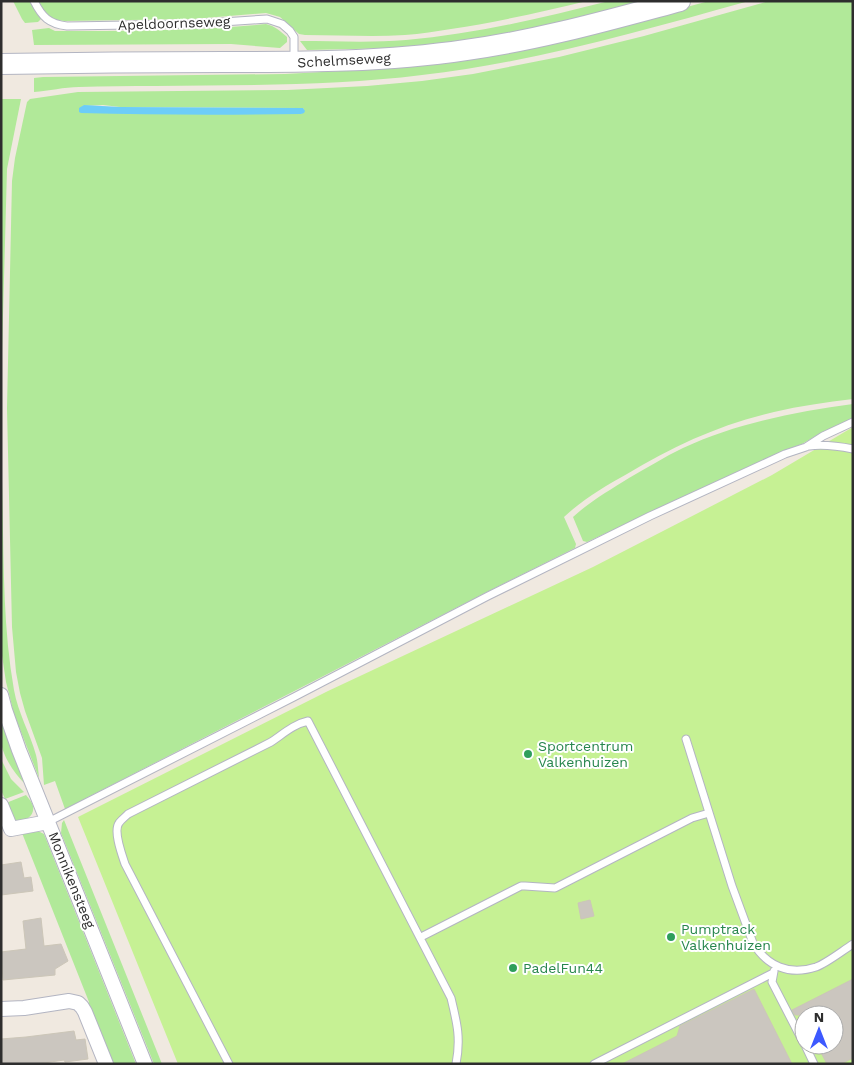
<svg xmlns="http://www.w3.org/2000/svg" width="854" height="1065" font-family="'Work Sans',sans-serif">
<rect width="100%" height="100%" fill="#f0e9e0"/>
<path fill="#b1e999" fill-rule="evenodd" d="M 13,1 L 30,1 L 41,19 L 38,22 L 25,23 L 22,19 Z
M 38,1 L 587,1 C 542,12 497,22 451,29 C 436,31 421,34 405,35 C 372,37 339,35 305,35 L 299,34 L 280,17 L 266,13 L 193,19 L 65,21 C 50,20 45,15 38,1 Z
M 609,1 L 648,1 C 595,15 542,29 489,38 C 429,48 368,49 307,50 L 300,41 C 335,41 371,43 406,40 C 475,34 542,18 609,1 Z
M 709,1 L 749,1 C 641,31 534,62 422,75 C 334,86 244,85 155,86 C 130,86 104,86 79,87 C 64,87 49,91 34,92 L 34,78 L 43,77 L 285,74 L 377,69 L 420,65 L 609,28 Z
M 769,1 L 853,1 L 853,399 C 826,402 800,406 774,412 C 721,424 673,446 627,474 C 605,486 582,500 564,517 L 576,544 L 575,548 L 487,592 L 65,809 L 55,781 L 44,785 L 42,758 L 25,711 L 20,693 L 16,672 L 12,627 L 7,408 L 12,181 L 15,158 L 27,102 L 30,99 L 78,92 L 287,90 L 367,86 L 422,81 L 473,74 L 559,57 L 644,36 ZM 103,105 L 120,107 L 302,108 L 304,109 L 301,114 L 81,106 Z
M 266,24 C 275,26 280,31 287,37 L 287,42 L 280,48 L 231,44 L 34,45 L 32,30 L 49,28 L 55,31 C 125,31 196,31 266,24 Z
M 1,99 L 21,99 L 7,169 L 1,389 Z
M 853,404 L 853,418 L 821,433 L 802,444 L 783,451 L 739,471 L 587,542 L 583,541 L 573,517 C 589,502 610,490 629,478 C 647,468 664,457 683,448 C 736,423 795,412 853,404 Z
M 1,482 L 2,482 C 4,551 2,622 14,690 C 18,713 30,733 36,755 C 38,762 38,770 39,778 L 14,714 L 6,682 L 1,649 Z
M 1,720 L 3,727 L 24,783 C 14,773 2,755 1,741 C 1,734 1,727 1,720 Z
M 1,759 L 11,779 L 24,792 L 5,799 L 1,790 Z
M 26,795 C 29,799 32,802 33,806 C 35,817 23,823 14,820 L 6,803 Z
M 64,820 L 162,1064 L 154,1064 L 61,833 L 62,823 Z
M 38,831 L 44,834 L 136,1064 L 111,1064 L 87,1005 L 89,1002 L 22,833 Z"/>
<path fill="#c6f194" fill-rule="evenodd" d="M 853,427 L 853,1064 L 178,1064 L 78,817 L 328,691 L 593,567 L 772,475 ZM 804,1015 L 834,1015 L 834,1045 L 804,1045 Z"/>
<path fill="#6dcdf8" d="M 84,105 L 120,107 L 303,108 L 305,111 L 304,113 L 301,114 C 228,115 154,115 81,113 L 79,112 L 79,108 Z"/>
<path fill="#cbc6bf" stroke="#ccc6b8" d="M 21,862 L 24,878 L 31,877 L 33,891 L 1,895 L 1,865 Z
M 590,900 L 594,916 L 581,919 L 578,903 Z
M 41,918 L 44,946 L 61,944 L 68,961 L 55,969 L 55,975 L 3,980 L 1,952 L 26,949 L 23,921 Z
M 853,979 L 853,1058 L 841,1064 L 827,1064 L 817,1045 L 834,1045 L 834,1015 L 795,1015 L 792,1010 Z
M 754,989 L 792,1064 L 622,1064 L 677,1036 L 680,1026 Z
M 74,1031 L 76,1040 L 85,1039 L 88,1059 L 65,1062 L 64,1060 L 37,1064 L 1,1064 L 1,1039 L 26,1037 Z"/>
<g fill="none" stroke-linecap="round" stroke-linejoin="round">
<defs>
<path id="service" d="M 34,1 C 42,17 49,24 67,26 L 193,24 L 267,19 L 282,24 L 290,31 L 294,37 L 294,61
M 809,446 C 824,444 838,446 853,449
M 686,739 L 732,886 L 753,943 C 767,966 789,976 816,967 C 827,963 842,951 853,944
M 48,822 L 294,697 L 488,596 L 650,516 L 785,454 L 806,447 L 823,436 L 853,422
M 421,937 L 521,886 L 525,886 L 555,888 L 692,818 L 709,813
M 774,971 L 772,982 L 804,1044
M 805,1045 L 814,1064
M 229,1064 L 125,864 C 122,855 113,831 119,823 C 121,820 125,817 128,814 L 271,742 C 283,734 294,724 308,721 L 451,998 C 457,1023 461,1038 456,1064
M 594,1064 L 773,973"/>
<path id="minor" d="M 1,695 L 5,710 L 19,750 L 145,1064
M 1,805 L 11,829 L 48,822
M 1,1009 L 24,1008 L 69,1001 L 78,1003 L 82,1007 L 85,1012 L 106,1064"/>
<path id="secondary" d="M 1,64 C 76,63 150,62 225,62 C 305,62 386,62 466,50 C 539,40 609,20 680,1"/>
</defs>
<use href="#service" stroke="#b3b5c2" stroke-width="9"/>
<use href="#minor" stroke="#b3b5c2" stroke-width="16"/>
<use href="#secondary" stroke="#b3b5c2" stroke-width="22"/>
<use href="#service" stroke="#fff" stroke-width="7"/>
<use href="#minor" stroke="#fff" stroke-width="14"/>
<use href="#secondary" stroke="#fff" stroke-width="20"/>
</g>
<g fill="#2e9e5b" stroke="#fff" stroke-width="2">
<circle cx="528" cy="754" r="5"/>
<circle cx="671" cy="937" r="5"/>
<circle cx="513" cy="968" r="5"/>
</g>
<g text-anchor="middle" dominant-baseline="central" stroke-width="4" stroke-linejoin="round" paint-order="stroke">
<g font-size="14" fill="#2e2e2e" stroke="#fff">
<text transform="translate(174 23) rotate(-2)">Apeldoornseweg</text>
<text transform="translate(344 60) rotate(-3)">Schelmseweg</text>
<text transform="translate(72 880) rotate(68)">Monnikensteeg</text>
</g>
<g font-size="14" fill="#27864d" stroke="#fff" text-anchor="start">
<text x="538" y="746">Sportcentrum<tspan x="538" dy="16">Valkenhuizen</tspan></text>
<text x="681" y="929">Pumptrack<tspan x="681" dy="16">Valkenhuizen</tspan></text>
<text x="523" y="968">PadelFun44</text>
</g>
</g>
<rect width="854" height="1065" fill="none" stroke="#2e2e2e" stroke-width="5"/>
<g transform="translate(819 1030)"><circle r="24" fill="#ffffff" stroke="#ababab"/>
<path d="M0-4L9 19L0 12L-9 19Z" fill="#3d59ff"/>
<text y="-8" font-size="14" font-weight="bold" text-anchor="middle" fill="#2e2e2e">N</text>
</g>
</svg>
